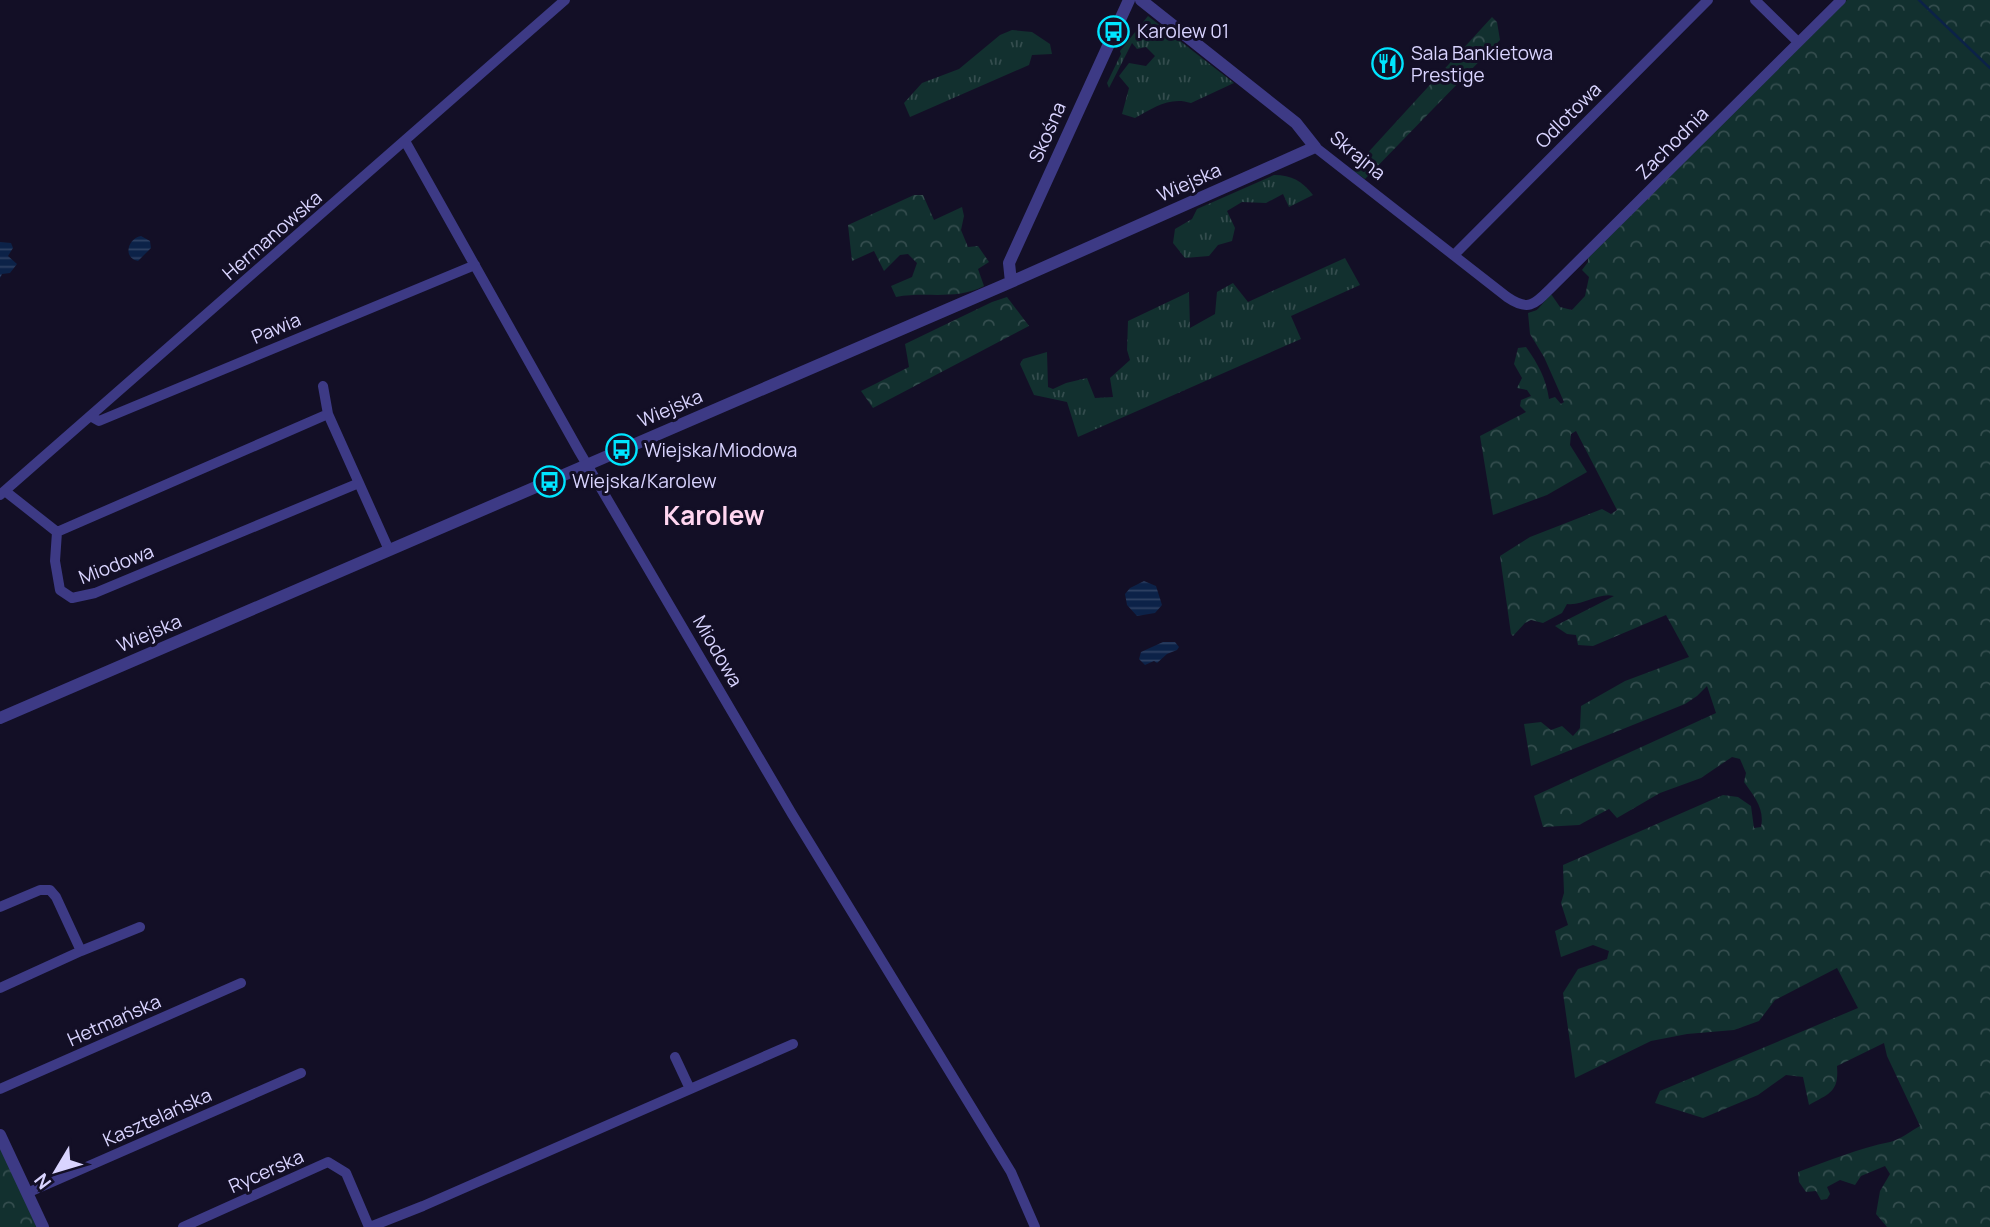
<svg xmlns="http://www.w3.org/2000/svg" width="1990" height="1227" font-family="Manrope,sans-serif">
<defs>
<pattern id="grass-tufts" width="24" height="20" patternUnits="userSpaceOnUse" patternTransform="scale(1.75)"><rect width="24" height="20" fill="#12302f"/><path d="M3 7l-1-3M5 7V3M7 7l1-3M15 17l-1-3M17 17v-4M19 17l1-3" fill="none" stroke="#344d4e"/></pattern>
<pattern id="forest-crowns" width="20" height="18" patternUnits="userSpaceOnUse" patternTransform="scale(1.75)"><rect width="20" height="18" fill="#12302f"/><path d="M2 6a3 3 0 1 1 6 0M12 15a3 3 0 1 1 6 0" fill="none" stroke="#344d4e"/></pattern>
<pattern id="water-rules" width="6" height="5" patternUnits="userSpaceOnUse" patternTransform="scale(1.75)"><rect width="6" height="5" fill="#0c2248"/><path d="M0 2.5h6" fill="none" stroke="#2f4163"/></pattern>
</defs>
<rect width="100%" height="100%" fill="#130f26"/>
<path fill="url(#grass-tufts)" d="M 1148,16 L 1234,83 L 1191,103 C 1170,96 1153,108 1135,118 L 1122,114 L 1129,88 L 1119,76 L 1129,63 L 1146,66 L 1155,56 L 1146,47 L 1137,49 L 1132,43 L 1109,88 L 1107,83 L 1121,54 L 1120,51 Z
M 1012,30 L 1032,32 L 1050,44 L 1052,54 L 1032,55 L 1029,65 L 910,117 L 904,103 L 922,83 L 959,69 L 1000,35 Z
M 1274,175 C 1292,175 1302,181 1313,195 L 1289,207 L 1283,194 L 1266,203 L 1242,202 L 1227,211 L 1235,228 L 1232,241 L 1218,245 L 1209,256 L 1185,258 L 1173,243 L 1175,229 L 1192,219 L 1197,209 Z
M 1345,258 L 1360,285 L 1291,316 L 1301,339 L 1078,437 L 1067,402 L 1034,395 L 1020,364 L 1023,359 L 1047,352 L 1048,387 L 1053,389 L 1066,383 L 1087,378 L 1095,398 L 1113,397 L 1110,378 L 1130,360 L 1127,350 L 1128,321 L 1189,292 L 1190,328 L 1215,314 L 1217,292 L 1233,283 L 1248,302 Z"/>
<path fill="url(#forest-crowns)" d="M 1847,0 L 1990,0 L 1990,1227 L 1887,1227 L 1876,1214 L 1880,1191 L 1890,1174 L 1885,1166 L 1861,1176 L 1855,1185 L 1840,1180 L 1827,1187 L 1830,1194 L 1827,1199 L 1821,1200 L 1816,1191 L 1806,1192 L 1799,1182 L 1798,1172 C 1828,1161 1859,1148 1890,1142 C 1899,1140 1911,1131 1920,1126 L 1887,1056 L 1884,1043 L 1837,1066 C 1839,1092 1830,1093 1809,1105 L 1803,1077 L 1786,1075 L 1758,1095 L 1703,1118 L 1655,1103 L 1660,1091 L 1858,1008 L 1837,968 L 1775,1000 L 1759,1021 L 1734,1030 L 1687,1034 L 1651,1041 L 1575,1078 L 1563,993 L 1578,969 L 1607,959 L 1609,951 L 1593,945 L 1561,957 L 1555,931 L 1568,925 L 1561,903 L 1564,893 L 1563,865 L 1723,795 L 1738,797 L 1751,806 L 1754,828 L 1761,827 C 1765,809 1754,796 1744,782 L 1746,773 L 1740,759 L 1732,757 L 1701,778 L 1660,793 L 1617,818 L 1609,809 L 1579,825 L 1543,827 L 1534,796 L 1716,713 L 1707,686 L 1697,696 L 1685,704 L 1531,766 L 1524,724 L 1541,722 L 1551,730 L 1562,726 L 1573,736 L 1580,728 L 1581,706 L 1625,681 L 1689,657 L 1666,615 L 1593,646 L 1578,645 L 1576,635 L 1567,634 L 1555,626 L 1614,596 C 1598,592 1584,606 1567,604 L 1562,613 L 1543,623 L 1531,620 L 1525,623 L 1513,636 L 1511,634 L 1500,556 L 1530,537 L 1602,509 L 1611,514 L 1617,510 L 1576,431 L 1571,434 L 1570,445 L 1587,472 L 1547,495 L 1493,515 L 1480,436 L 1526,412 L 1520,406 L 1521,400 L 1531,396 L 1527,390 L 1517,388 L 1522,378 L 1514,364 L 1518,348 L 1526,347 C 1538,364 1546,378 1549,399 L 1555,397 L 1561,404 L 1564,402 L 1544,357 L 1530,334 L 1528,313 L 1537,310 L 1551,294 L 1560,307 L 1572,310 L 1585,296 L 1589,277 L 1582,270 L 1588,262 L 1588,258 Z
M 1492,17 L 1497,22 L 1500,40 L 1365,179 L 1352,170 Z
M 914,195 L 923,195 L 934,220 L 962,207 L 964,216 L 961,230 L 968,247 L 978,246 L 989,262 L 978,269 L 984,286 C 955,301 926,291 896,297 L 891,286 L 912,277 L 917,263 L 908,254 L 900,255 L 884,271 L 874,251 L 852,261 L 848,225 Z
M 1007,297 L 1029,326 L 873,408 L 861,391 L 909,367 L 905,344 L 992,302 Z
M 0,1147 L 39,1227 L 0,1227 Z"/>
<path fill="url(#water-rules)" d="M 141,236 L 150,241 L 151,248 L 138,261 C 123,258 127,239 141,236 Z
M 0,242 L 11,243 L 13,248 L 8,256 L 17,264 L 10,273 L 2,274 L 0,278 Z
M 1144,581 L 1156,586 L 1162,605 L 1155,613 L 1137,616 L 1127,605 L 1125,594 L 1130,588 Z
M 1163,642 L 1175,642 L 1179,647 L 1177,650 L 1167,654 L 1157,663 L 1154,661 L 1145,665 L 1139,659 L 1141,652 Z"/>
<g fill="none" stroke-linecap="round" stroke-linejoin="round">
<path stroke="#0c2248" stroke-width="2.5" d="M 1919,0 L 1990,68"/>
<path stroke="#3d3a85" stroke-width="10" d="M 1755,0 L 1798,42
M 405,141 L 579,451 L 792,814 L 1011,1172 L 1035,1227
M 1315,147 L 1507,297 C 1529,312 1535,304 1551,288 L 1841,0
M 1454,255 L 1708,0
M 323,386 L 328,414 L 389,550
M 328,414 L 57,532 L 55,561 L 60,590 L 72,598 L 95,593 L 359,483
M 92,417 L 99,421 L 475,265
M 5,491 L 57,532
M 0,495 L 565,0
M 0,907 L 40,890 L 50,890 L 56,897 L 81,951 L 0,988
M 81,951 L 140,927
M 675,1057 L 690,1089
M 0,1089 L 241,983
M 27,1193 L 301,1073
M 183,1227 L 328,1162 L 346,1173 L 369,1227
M 370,1227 L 423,1206 L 793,1044"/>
<path stroke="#3d3a85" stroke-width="12" d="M 1011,282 L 1009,263 L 1129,0
M 0,718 L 1011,282 L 1315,147 L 1296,123 L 1141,0
M 0,1135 L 43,1227"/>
</g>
<defs>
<symbol id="bus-ring" viewBox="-11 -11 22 22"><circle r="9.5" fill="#130f26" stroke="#00e5ff" stroke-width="1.5"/><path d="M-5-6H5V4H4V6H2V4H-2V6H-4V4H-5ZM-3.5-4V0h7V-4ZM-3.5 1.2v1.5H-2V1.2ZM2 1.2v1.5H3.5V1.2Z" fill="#00e5ff"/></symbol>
<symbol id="restaurant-ring" viewBox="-11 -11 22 22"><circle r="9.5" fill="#130f26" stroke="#00e5ff" stroke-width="1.5"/><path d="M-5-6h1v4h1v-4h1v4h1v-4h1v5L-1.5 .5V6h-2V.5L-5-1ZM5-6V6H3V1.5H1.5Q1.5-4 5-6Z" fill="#00e5ff"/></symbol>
</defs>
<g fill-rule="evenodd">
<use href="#bus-ring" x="1096" y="14" width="35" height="35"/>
<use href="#restaurant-ring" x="1370" y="46" width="35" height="35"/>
<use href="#bus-ring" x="604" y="432" width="35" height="35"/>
<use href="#bus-ring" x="532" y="464" width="35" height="35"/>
</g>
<g text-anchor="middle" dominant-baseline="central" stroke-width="6" stroke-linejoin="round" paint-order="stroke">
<g font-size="19" fill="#d9d4ff" stroke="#130f26" text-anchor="start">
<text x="1137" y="31">Karolew 01</text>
<text x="1411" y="53">Sala Bankietowa<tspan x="1411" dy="22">Prestige</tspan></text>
<text x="644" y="450">Wiejska/Miodowa</text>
<text x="572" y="481">Wiejska/Karolew</text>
</g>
<g font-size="19" fill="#d9d4ff" stroke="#130f26">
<text transform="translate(1568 115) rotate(-45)">Odlotowa</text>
<text transform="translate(1047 132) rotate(-66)">Skośna</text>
<text transform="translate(1672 143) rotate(-45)">Zachodnia</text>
<text transform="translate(1358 155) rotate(39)">Skrajna</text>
<text transform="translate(1189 182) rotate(-24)">Wiejska</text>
<text transform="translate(272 235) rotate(-41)">Hermanowska</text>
<text transform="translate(276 328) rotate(-23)">Pawia</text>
<text transform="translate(670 408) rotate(-23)">Wiejska</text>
<text transform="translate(116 564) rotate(-21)">Miodowa</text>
<text transform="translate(149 633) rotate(-23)">Wiejska</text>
<text transform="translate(718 651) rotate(60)">Miodowa</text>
<text transform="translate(114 1020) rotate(-24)">Hetmańska</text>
<text transform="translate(157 1117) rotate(-24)">Kasztelańska</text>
<text transform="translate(266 1171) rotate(-24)">Rycerska</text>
</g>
<g font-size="26" font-weight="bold" fill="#ffd6f0" stroke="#130f26">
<text x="714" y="515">Karolew</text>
</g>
</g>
<g transform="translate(56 1171) rotate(232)" stroke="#130f26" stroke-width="5" paint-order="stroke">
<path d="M0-5L12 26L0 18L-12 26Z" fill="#d9d4ff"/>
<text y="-10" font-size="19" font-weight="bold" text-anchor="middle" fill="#d9d4ff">N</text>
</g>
</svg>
